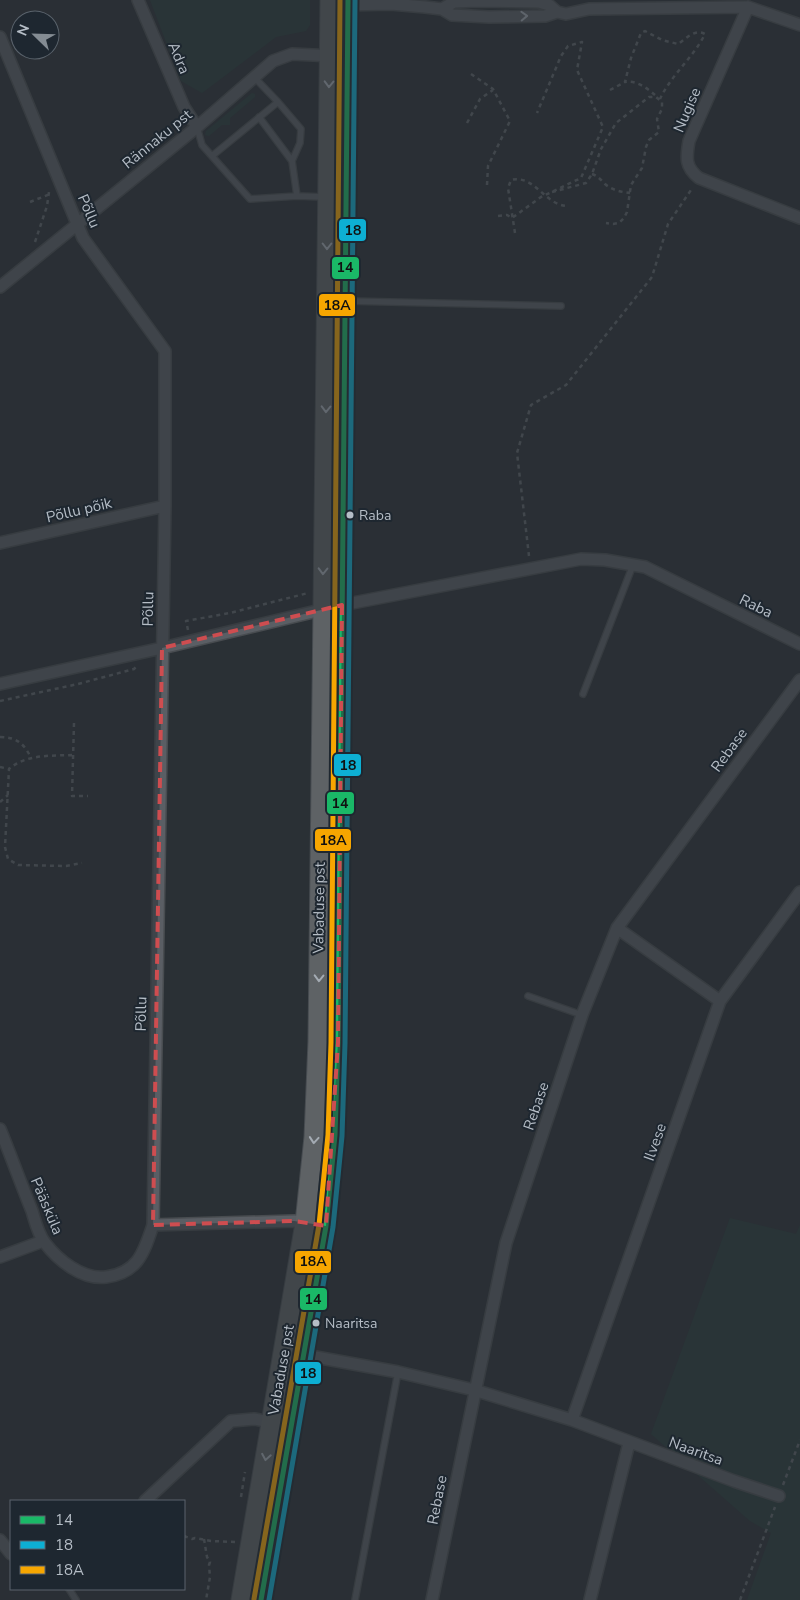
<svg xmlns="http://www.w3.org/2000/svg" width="800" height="1600" font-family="'Nunito Sans',sans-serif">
<rect width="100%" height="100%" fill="#2a3035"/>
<path fill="#283b3b" d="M 150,0 L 310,0 L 310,25 L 306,31 L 276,37 L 202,93 L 181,81 Z
M 252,93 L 255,94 L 255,97 L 230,118 L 230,125 L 222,125 L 209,136 L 205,135 L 206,131 Z
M 730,1218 L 796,1234 L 800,1225 L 800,1600 L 747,1600 L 771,1533 L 750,1521 L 651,1434 Z"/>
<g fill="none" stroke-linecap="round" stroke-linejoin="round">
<defs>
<path id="service" d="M 254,77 L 278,102 L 301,129 L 300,143 L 292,161 L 297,196
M 259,117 L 292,161
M 197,127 L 202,145 L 250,199 L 297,196 L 324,197
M 212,156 L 278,102
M 347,301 L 561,306
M 583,694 L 633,565
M 528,996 L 582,1015
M 69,1589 L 76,1600
M 355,1600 L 398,1372"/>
<path id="minor" d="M 138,0 L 184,107 L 197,127
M 342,5 L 391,4 L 425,7 L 442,9 L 452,15 L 489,17 L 545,16 L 557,12
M 748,7 L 689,141 C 686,158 685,167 699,178 L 800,218
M 442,9 L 454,2 L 478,1 L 539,2 L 549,5 L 557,12 L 566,14 L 589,9 L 748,7 L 800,25
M 0,37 L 83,238 L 165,351 L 165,506 L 153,1225 C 144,1252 138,1273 106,1277 C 82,1280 58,1260 45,1243 C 38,1234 35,1221 32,1211 C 21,1184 11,1156 0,1129
M 0,287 L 197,127 L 273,61 L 292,54 L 334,56
M 0,543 L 165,506
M 0,684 L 162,648 L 342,605 L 581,559 L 605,560 L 645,567 L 800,644
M 617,928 L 720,1001
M 153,1225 L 294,1221 L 326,1226
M 0,1257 L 43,1241
M 299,1354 L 398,1372 L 474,1390 L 572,1420 L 734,1481 L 779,1496
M 572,1420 L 720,1001 L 800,892
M 145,1501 L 231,1421 L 254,1419 L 291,1426
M 0,1540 L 11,1554
M 432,1600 L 506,1243 L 582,1015 L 617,928 L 800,680
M 590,1600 L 629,1443"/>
<path id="trunk" d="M 241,1600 L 305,1223 L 314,1137 L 318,1041 L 330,0
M 261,1600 L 326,1226 L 335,1135 L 338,1043 L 348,0"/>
</defs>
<use href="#service" stroke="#484c50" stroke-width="8"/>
<use href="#minor" stroke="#484c50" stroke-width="14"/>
<use href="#trunk" stroke="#474c51" stroke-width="21"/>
<path stroke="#5d6368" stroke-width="2.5" stroke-dasharray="4 4" stroke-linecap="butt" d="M 471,74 L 493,89 L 510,121 L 488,166 L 487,185
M 610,90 L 625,82
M 655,95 C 647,88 636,80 625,82 L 631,58 L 641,33 L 645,31 L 662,40 L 678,44 C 686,39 695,28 705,34 C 693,58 671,75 660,99
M 467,123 L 480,99 L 493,90
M 592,174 C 598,176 601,180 605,184 C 612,190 621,192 630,193
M 552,192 L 586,183 L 592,174 L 601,149 L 616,123 L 649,97 L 656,97 L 662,102 L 662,109 L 657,119 L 659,132 L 649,140 L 646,147 L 642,168 L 631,185 L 627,212 L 624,218 L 619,223 L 613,224 L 606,223
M 30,202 L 50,194
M 498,216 L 507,215 L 512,218 L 541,197 L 581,178 L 603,127 L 577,70 L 582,42 L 568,46 L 561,56 L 537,113
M 515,233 L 508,188 L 511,180 C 535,174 545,206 568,206
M 35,242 L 47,206 L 49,192
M 529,556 L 517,453 L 531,405 L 566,385 L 652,277 L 668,224 L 693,187
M 188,630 L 186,621 L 230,613 L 308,593
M 0,701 L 78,684 L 134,669 L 136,667
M 74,723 L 72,796 L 88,796
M 0,737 C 16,737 24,743 31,758
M 72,755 C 51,756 26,754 9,769 L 5,847 L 8,859 L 18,865 L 66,866 L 82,863
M 0,767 L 9,769
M 0,802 L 8,795
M 783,1485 L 800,1440
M 241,1497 L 245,1472
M 184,1536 L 192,1539 L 195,1538 L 211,1541 L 236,1542
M 204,1539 L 207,1557 L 210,1562 L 209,1565 L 210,1577 L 206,1600
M 740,1600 L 775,1507"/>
<use href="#service" stroke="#5a5e64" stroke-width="5.5"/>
<use href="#minor" stroke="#5a5e64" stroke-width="11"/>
<use href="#trunk" stroke="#5e6265" stroke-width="19"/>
<defs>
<path id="bus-1" d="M 261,1600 L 326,1226 L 335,1135 L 338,1043 L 348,0"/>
<path id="bus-2" d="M 269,1600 L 333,1227 L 342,1136 L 345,1043 L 355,0"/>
<path id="bus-3" d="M 254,1599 L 319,1225 L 328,1135 L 331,1043 L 340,0"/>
</defs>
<use href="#bus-1" stroke="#1e2730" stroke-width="9"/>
<use href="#bus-2" stroke="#1e2730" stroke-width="9"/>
<use href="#bus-3" stroke="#1e2730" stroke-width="9"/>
<use href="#bus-1" stroke="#1ab867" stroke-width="5"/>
<use href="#bus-2" stroke="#0dafd3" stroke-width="5"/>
<use href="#bus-3" stroke="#f7a600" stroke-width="5"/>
</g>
<defs><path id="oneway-chevron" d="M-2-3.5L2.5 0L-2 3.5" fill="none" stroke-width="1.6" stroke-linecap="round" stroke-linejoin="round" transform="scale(1.25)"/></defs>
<use stroke="#9ea5ae" href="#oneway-chevron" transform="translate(524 16) rotate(-2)"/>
<g stroke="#a4abb3">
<use href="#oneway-chevron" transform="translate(329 84) rotate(91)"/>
<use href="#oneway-chevron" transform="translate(327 246) rotate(90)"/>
<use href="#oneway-chevron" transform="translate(326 409) rotate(91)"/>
<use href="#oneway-chevron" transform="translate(323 571) rotate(91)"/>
<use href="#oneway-chevron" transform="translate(319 978) rotate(91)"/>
<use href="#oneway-chevron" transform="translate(314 1140) rotate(95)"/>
<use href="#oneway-chevron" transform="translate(266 1457) rotate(100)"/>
</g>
<path d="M0 0H800V1600H0ZM 342,605 L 338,1043 L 326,1226 L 294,1221 L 153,1225 L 162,648 Z" fill="#2a3035" fill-opacity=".55" fill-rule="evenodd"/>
<path fill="none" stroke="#ce4d50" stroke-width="4" stroke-dasharray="10 6" stroke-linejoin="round" d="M 342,605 L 338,1043 L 326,1226 L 294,1221 L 153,1225 L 162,648 Z"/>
<g fill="#b5bdc6" stroke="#1e2730" stroke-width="2">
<circle cx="350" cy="515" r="4.5"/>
<circle cx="316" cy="1323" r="4.5"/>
</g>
<g text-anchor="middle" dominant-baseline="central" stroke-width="4" stroke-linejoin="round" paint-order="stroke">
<g font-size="14" fill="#b5bdc6" stroke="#1e2730" text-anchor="start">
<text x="359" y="515">Raba</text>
<text x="325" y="1323">Naaritsa</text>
</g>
<g font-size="15" fill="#b5bdc6" stroke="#1e2730">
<text transform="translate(179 58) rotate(67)">Adra</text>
<text transform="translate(687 110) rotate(-67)">Nugise</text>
<text transform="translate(157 139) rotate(-39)">Rännaku pst</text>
<text transform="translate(89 211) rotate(67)">Põllu</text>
<text transform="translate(79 510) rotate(-13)">Põllu põik</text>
<text transform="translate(756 606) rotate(26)">Raba</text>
<text transform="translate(148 609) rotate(-89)">Põllu</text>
<text transform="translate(729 750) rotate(-54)">Rebase</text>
<text transform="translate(319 908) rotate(-89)">Vabaduse pst</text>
<text transform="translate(141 1014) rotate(-89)">Põllu</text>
<text transform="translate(536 1106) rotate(-71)">Rebase</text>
<text transform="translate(655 1142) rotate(-70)">Ilvese</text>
<text transform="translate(47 1206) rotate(67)">Pääsküla</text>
<text transform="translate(281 1370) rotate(-80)">Vabaduse pst</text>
<text transform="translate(696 1451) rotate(20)">Naaritsa</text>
<text transform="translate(437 1500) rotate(-79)">Rebase</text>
</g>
</g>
<g stroke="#1e2730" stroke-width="2">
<rect x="338" y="218" width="29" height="24" rx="5" fill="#0dafd3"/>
<rect x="331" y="256" width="29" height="24" rx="5" fill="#1ab867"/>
<rect x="318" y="293" width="38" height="24" rx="5" fill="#f7a600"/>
<rect x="333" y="753" width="29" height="24" rx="5" fill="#0dafd3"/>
<rect x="326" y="791" width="29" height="24" rx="5" fill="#1ab867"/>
<rect x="314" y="828" width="38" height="24" rx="5" fill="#f7a600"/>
<rect x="294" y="1250" width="38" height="24" rx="5" fill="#f7a600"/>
<rect x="299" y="1287" width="29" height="24" rx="5" fill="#1ab867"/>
<rect x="294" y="1361" width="28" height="24" rx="5" fill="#0dafd3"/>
</g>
<g font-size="14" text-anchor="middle" font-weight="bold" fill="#111">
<text x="353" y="235">18</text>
<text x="345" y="272">14</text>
<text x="337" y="310">18A</text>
<text x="348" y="770">18</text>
<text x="340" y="808">14</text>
<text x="333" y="845">18A</text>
<text x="313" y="1266">18A</text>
<text x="313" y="1304">14</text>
<text x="308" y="1378">18</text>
</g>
<rect x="10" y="1500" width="175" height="90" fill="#1e2730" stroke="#5a636c"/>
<rect x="20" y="1516" width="25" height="8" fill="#1ab867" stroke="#5a636c"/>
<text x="55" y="1525" font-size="15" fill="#b5bdc6">14</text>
<rect x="20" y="1541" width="25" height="8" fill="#0dafd3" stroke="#5a636c"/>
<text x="55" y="1550" font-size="15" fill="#b5bdc6">18</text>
<rect x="20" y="1566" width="25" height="8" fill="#f7a600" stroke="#5a636c"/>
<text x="55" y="1575" font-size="15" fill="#b5bdc6">18A</text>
<g transform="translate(35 35) rotate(293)"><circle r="24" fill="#1e2730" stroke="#5a636c"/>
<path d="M0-4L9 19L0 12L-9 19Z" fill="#848c93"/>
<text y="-8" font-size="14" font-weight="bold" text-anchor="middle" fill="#b5bdc6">N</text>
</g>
</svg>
